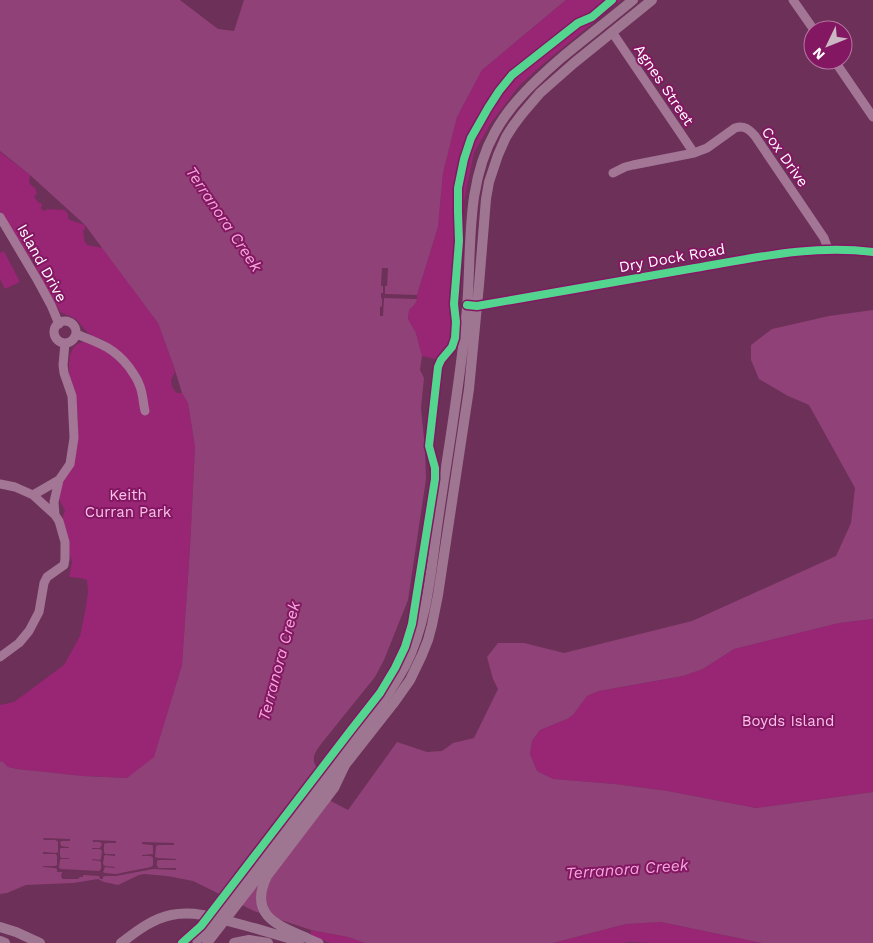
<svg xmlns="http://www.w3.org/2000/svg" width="873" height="943" font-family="'Work Sans',sans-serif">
<rect width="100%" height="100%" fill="#6c3059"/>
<path fill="#992575" d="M 566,0 L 621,0 L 543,64 L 519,86 L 491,123 L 474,153 L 464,201 L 456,306 L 451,346 L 440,360 L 422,356 L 416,333 L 408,320 L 409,310 C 414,306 418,302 417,295 L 438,227 L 443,173 L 457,117 L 482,70 Z
M 0,152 L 30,175 L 29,182 L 31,185 L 35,188 L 37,193 L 34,197 L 39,203 L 41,203 L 42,205 L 41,207 L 42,210 L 45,211 L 47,209 L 65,210 L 68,214 L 68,218 L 70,220 L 85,225 L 85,228 L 83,232 L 84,236 L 84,240 L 87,245 L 103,248 L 158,323 L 174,367 L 175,373 C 169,380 170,386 177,393 L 182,393 L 188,403 L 195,447 L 190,548 L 182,665 L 154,758 L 128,778 L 83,776 L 17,769 L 8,767 L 2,761 L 0,762 L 0,705 L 14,702 L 64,665 L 80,636 L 85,612 L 88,593 L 87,580 L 80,578 L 69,577 L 72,562 L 64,536 L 63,516 L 65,511 L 60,501 L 58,492 L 59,488 L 74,465 L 76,454 L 78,442 L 78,418 L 75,395 L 70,380 L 69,372 L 69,363 L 70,355 L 73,348 L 77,344 L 82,342 L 107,343 L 102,339 L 93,337 L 88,333 L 76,319 L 60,312 L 35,266 L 39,263 L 35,255 L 30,258 L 0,211 Z
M 4,251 L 20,282 L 5,289 L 0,279 L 0,253 Z
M 873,619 L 873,792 L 756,808 L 668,791 L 615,784 L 553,779 L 537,771 L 530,754 L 532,741 L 540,730 L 567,719 L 573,715 L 587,696 L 599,691 L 683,676 L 703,669 L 734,649 L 839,623 Z
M 661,922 L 762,943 L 652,943 L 629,942 L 624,943 L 553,943 L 626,924 Z
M 311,930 L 348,937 L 365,943 L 330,943 L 310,935 Z"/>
<path fill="#904177" d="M 0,0 L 180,0 L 218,29 L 234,31 L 244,0 L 566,0 L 482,70 L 457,117 L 443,173 L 438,227 L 417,295 C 418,302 414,306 409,310 L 408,319 L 416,333 L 422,356 L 420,370 L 424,378 L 421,408 L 425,449 L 426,479 L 408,600 L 384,660 L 375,677 L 321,744 C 317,750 313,754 314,762 L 331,801 L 348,810 L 397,742 L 427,752 L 442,751 L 453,743 L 474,738 L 498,689 L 493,679 L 487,657 L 498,643 L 524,643 L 564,653 L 692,621 L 836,556 L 851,523 L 855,488 L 809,405 L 788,396 L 759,379 L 751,360 L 751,345 L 772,329 L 829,316 L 873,310 L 873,619 L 839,623 L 734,649 L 703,669 L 683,676 L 599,691 L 587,696 L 573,715 L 567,719 L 540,730 L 532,741 L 530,754 L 537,771 L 553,779 L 615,784 L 668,791 L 756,808 L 873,792 L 873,943 L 762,943 L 661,922 L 626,924 L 553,943 L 365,943 L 348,937 L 311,930 L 254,911 L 193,881 L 167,876 L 144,874 L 139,875 L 118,885 L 104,882 L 98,879 L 73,883 L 26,885 L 7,893 L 0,894 L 0,762 L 2,761 L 8,767 L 17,769 L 83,776 L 127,778 L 154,757 L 182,665 L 190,548 L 195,447 L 188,403 L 182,393 L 174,367 L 158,323 L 85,225 L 30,175 L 0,151 Z"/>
<path fill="#6c3059" d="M 382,268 L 388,268 L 387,286 L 385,286 L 385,294 L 417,295 L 417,299 L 384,298 L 383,316 L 380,316 L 380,307 L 382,306 L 382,298 L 381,298 L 381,293 L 383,293 L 383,286 L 381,286 Z
M 43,838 L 70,839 L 70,841 L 62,841 L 60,842 L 61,846 L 69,847 L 69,848 L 61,848 L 60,849 L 60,856 L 61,858 L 69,858 L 69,859 L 61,859 L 60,860 L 59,868 L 61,869 L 99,871 L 101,869 L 101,862 L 100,861 L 92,860 L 92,859 L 100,860 L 101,858 L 102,851 L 100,849 L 92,849 L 92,848 L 100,848 L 102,844 L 100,842 L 93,842 L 93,840 L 116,841 L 116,843 L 107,843 L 104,844 L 104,852 L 105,854 L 115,854 L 115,856 L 105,855 L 104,857 L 103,864 L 105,866 L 115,867 L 114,868 L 105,867 L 103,872 L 105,873 L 116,874 L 151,867 L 153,865 L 153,858 L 151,856 L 142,856 L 142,855 L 153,854 L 153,846 L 152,845 L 142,844 L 142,842 L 174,843 L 174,845 L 158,845 L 156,846 L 155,857 L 158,858 L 176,859 L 176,860 L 159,860 L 157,861 L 157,866 L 159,868 L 176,868 L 176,870 L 153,869 L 116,876 L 105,876 L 103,877 L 103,879 L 100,879 L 99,876 L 83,875 L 83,877 L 80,877 L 78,879 L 62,879 L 62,877 L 61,877 L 62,872 L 57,872 L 57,869 L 55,868 L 43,867 L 43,866 L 55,866 L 57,865 L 57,856 L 56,854 L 43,854 L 43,852 L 56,853 L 58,852 L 58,842 L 56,840 L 44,840 Z"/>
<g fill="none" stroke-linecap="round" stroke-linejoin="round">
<path stroke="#a27694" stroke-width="9" d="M 793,0 L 814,30
M 612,32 L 694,153
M 834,60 L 873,117
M 613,173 L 625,167 L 633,165 L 694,153 L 707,148 L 735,128 C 744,125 749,129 755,136 L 824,238 L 828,249
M 0,217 L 38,281 L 51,305 L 59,324
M 472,306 L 477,306 C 550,293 623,280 695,268 C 754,258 813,244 873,252
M54 332a11 11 0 1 1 22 0a11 11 0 1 1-22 0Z
M 76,334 C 99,343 113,347 129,367 C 132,372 137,378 139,384 C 143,392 143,403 145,411
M 0,484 L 15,487 L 33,495 L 55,515 L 59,521 L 65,542 L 65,559 L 64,565 L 47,577 L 44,583 L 39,612 L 29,631 L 19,643 L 0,657
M 33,495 L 59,480 L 70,464 L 74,438 L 72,396 L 64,373 L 63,365 L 65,343
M 55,515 L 54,502 L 59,480
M 307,938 L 319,943"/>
<path stroke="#9f7692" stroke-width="10" d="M 338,760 C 361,729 387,699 405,666 C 428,622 431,568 438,520 C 448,450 461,379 467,308 C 472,248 465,186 495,132 C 511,103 535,81 560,59 C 584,39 609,20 633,0
M 0,927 L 16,932 L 40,943
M 307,938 C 277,925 248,915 267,876 L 334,788 L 345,765 L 393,704 L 410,680 L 422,655 L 428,640 L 432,625 L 438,595 L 469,389 L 479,285 L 486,199 L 489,182 L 498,155 L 506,137 L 513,126 L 522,114 L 540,93 L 574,63 L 652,0
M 0,941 L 5,943
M 121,943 C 137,931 152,919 171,915 C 196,910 220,919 243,925 C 262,930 280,936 299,941
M 234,943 L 249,940 L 268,943"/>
<path stroke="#9f7692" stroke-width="10" d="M 197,940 L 338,760
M 207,943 L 345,765"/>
<defs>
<path id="cycleway" d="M 467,305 L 477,306 C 550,293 623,280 695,268 C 754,258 813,244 873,252
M 182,943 L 201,926 L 351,730 L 380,693 L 395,668 L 405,647 L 412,624 L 435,479 L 435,468 L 429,446 L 438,367 L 441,360 L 452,347 L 455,338 L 456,322 L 454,304 L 459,241 L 458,212 L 458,188 L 464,159 L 471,138 L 488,108 L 499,91 L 512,75 L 578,23 L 592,17 L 612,0"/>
</defs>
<use href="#cycleway" stroke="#841762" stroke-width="11"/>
<use href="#cycleway" stroke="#53d58f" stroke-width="8"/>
</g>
<g text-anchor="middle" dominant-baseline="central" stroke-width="4" stroke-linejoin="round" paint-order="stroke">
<g font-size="15" fill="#fff" stroke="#841762">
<text transform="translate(664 85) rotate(56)">Agnes Street</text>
<text transform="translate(785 157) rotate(55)">Cox Drive</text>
<text transform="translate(672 258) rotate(-10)">Dry Dock Road</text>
<text transform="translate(42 263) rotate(61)">Island Drive</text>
</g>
<g font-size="15" fill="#f9c1e8" stroke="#841762">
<text x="128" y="495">Keith<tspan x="128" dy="17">Curran Park</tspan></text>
<text x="788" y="721">Boyds Island</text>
</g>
<g font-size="16" font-style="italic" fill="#f4a7dd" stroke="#841762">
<text transform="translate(224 219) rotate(56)">Terranora Creek</text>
<text transform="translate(279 661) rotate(-75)">Terranora Creek</text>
<text transform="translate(627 869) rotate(-4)">Terranora Creek</text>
</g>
</g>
<g transform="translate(828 45) rotate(227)"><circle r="24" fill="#841762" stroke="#b574a1"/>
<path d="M0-4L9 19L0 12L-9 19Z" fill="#ccb7c5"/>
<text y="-8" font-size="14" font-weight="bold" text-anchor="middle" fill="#ffffff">N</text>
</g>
</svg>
